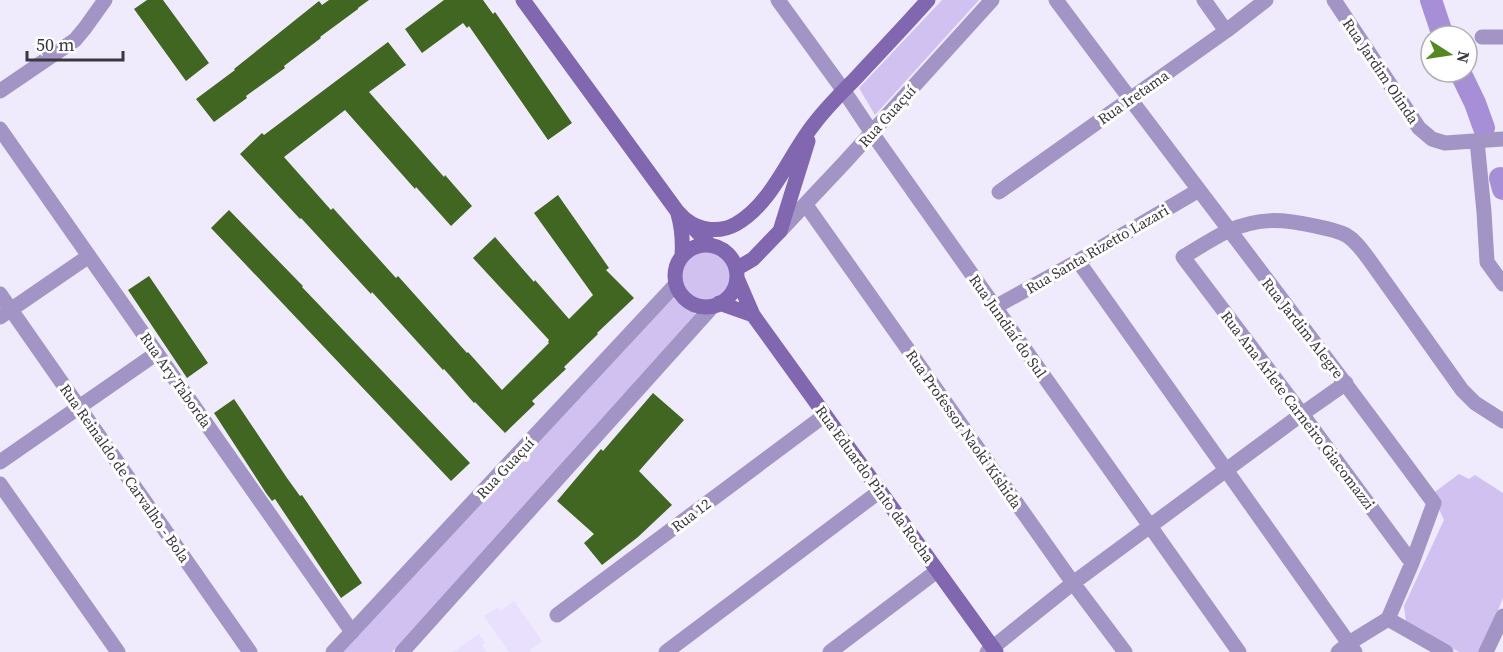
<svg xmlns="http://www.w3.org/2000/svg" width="1503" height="652" font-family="'Source Serif 4',serif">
<rect width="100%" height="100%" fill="#f0ebfc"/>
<path fill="#e8e0fc" d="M 514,601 L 542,641 L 530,650 L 531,652 L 509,652 L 484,616 L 498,607 L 500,611 Z
M 479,634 L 485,643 L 482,645 L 487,652 L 453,652 Z"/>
<path fill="#d0c1f1" d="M 942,0 L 979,0 L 875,115 L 859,88 Z
M680 276a26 26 0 1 1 52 0a26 26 0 1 1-52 0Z
M 673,298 L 697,315 L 392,652 L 342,652 Z
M 1459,474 L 1469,479 L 1475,475 L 1503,493 L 1503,598 L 1481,652 L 1459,652 L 1406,622 L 1404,606 L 1444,520 L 1432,494 Z"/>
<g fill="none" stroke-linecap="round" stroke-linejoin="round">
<path stroke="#a68fd6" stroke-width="22" d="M 1431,0 L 1443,36
M 1460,72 L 1475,103 L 1484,128
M 1500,178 L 1503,189"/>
</g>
<path fill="#416622" d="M 147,0 L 163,0 L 209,63 L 186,81 L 134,9 Z
M 329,0 L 369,0 L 358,8 L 358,9 L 320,37 L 321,38 L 284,66 L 285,68 L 246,96 L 247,98 L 214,122 L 196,99 L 235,70 L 234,69 L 319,1 L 322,5 Z
M 444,0 L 483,0 L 493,14 L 495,12 L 572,123 L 548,140 L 469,26 L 467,28 L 463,23 L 422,53 L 405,29 Z
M 388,42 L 406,65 L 369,92 L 444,177 L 445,175 L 472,206 L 451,226 L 416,187 L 415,189 L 345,110 L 284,157 L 331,210 L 333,208 L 396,278 L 398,276 L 467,353 L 468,352 L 502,390 L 549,343 L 548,342 L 549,340 L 473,258 L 495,237 L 534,282 L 535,280 L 569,319 L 593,295 L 534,213 L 558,195 L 609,268 L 606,270 L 634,298 L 597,333 L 598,334 L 564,367 L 566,369 L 532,401 L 535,404 L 505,433 L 475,402 L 474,403 L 444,369 L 443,370 L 372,292 L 371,294 L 301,218 L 300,219 L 240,154 L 262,133 L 264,135 Z
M 229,210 L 296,279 L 303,286 L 302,287 L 470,463 L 451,481 L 211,228 Z
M 149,276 L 208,363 L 187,378 L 128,290 Z
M 653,393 L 684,420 L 639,471 L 672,505 L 638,537 L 602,565 L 584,543 L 594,534 L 557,501 L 601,449 L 603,451 Z
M 234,399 L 287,478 L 300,496 L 302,495 L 362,583 L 341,598 L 275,499 L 272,501 L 266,493 L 214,413 Z"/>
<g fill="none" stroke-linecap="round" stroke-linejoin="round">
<path stroke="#a394c6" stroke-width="15" d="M 778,0 L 844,91 L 872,133 L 1239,652
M 1056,0 C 1181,168 1310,334 1434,503 L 1412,563 L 1388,619 L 1446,652
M 1204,0 L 1226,31
M 1334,0 L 1419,128 L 1432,139 L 1445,143 L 1503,139
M 1482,37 L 1503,37
M 0,91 L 75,40 L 85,28 L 105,0
M 0,129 L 352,632
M 1477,141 L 1484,212 L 1487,262 L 1503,284
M 999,192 L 1226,31 L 1266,0
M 806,205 L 1073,583 L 1125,652
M 780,231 L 845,162 L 992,0
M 1078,261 L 1355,652
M 0,294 L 250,652
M 995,307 L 1078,261 L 1199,190
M 0,317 L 89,256
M 0,462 L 157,353
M 0,484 L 118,652
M 1412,563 L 1302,414 L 1183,257 C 1198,248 1213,238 1228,231 C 1259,217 1283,219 1315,226 C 1325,228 1336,230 1346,235 C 1356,241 1361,249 1368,258 L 1462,390 L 1475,403 L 1503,421
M 557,615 L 825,415
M 666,652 L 880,491
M 830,652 L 937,571
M 987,652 L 1073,583 L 1302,414 L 1346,383
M 1338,652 L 1349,643 L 1388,619
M 1486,652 L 1503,616"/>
<path stroke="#a394c6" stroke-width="15" d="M 333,652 L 676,284
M 402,652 L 713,306"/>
<path stroke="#8067b0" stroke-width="15" d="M 523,0 L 677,211 L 710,245
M 678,214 C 682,228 683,241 682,256
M 685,219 C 700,231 720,233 736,224 C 772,204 789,155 814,124 C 826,108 840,94 854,80 C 879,53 904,27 928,0
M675 276a31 31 0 1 1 62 0a31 31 0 1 1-62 0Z
M 736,269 L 753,259 L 780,231 L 808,141
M 737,278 L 753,315 L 996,652
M 719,303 L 753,315"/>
</g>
<g text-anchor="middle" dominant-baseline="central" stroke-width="6" stroke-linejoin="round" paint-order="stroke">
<g font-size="15" fill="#39373f" stroke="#fff">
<text transform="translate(1381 71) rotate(56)">Rua Jardim Olinda</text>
<text transform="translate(1133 97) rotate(-35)">Rua Iretama</text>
<text transform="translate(887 116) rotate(-48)">Rua Guaçuí</text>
<text transform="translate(1097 249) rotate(-30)">Rua Santa Rizetto Lazari</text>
<text transform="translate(1008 326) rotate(55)">Rua Jundiaí do Sul</text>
<text transform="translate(1303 328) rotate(52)">Rua Jardim Alegre</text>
<text transform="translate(176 380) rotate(55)">Rua Ary Taborda</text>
<text transform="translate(1298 410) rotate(53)">Rua Ana Arlete Carneiro Giacomazzi</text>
<text transform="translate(964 429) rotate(55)">Rua Professor Naoki Kishida</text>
<text transform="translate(505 468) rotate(-47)">Rua Guaçuí</text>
<text transform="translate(125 473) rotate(55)">Rua Reinaldo de Carvalho - Bola</text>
<text transform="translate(875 484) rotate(54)">Rua Eduardo Pinto da Rocha</text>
<text transform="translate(691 515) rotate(-37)">Rua 12</text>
</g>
</g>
<g transform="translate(1449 54) rotate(102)"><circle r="28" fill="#ffffff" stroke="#b0afb2" stroke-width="1.5"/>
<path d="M0-4.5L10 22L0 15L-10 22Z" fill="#548922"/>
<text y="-9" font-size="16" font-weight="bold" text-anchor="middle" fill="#39373f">N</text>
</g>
<path d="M27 51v9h96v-9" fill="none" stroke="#39373f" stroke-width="3"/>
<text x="36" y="51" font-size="18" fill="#39373f" stroke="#ffffff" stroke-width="4.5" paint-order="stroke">50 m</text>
</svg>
